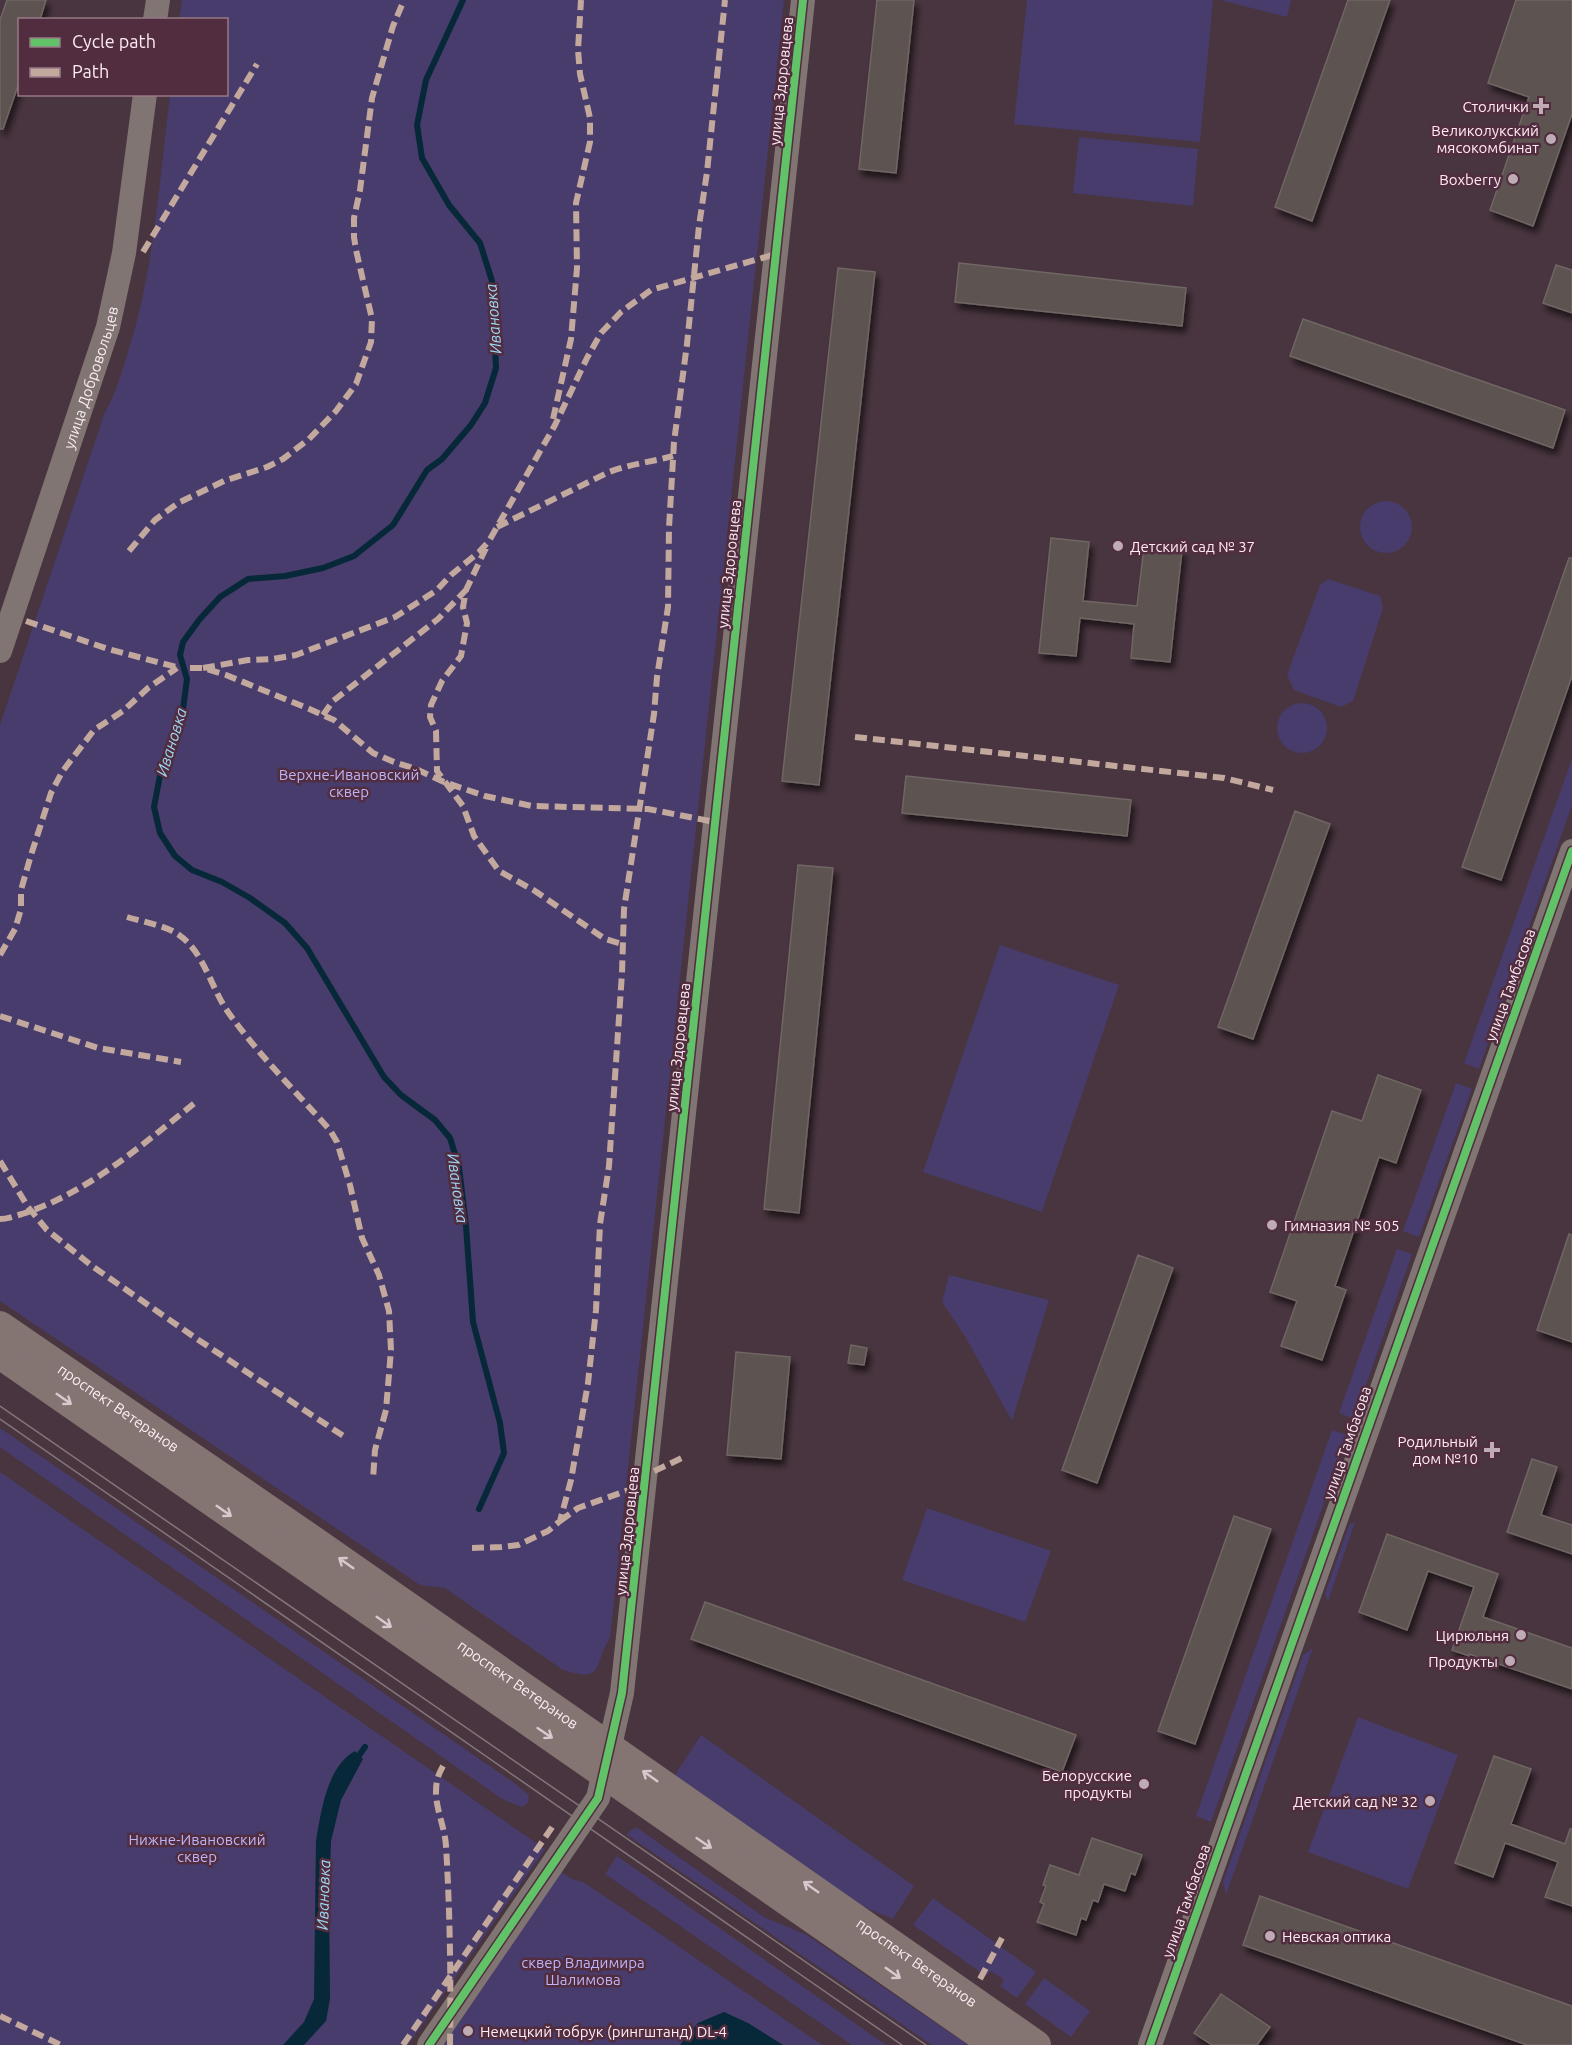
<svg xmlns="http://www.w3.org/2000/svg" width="1572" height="2045" font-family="Ubuntu,sans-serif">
<defs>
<filter id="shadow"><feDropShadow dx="3.5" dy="6" stdDeviation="3" flood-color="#0009"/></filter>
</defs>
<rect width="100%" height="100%" fill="#49353f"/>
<path fill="#473c6b" d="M 182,0 L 784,0 L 610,1638 C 592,1666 606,1683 563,1670 L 445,1588 L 420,1585 L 0,1301 L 0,725 L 105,412 C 115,396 120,378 125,361 C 154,276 159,183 170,95 L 226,94 L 226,20 L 179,19 Z
M 1027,0 L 1213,0 L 1200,142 L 1014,124 Z
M 1220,0 L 1291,0 L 1287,17 Z
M 1079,137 L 1198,149 L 1193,206 L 1073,193 Z
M1360 527a26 26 0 1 1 52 0a26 26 0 1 1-52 0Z
M 1328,579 L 1380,596 L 1383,608 L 1353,701 L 1341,707 L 1294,690 L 1287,675 L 1320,585 Z
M1277 728a25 25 0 1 1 50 0a25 25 0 1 1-50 0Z
M 1572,759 L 1572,805 L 1479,1069 L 1464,1063 Z
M 1000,945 L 1119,985 L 1042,1212 L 923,1172 Z
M 1456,1083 L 1472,1089 L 1419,1237 L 1403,1231 Z
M 1397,1249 L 1412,1254 L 1354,1419 L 1339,1413 Z
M 949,1275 L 1049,1300 L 1012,1421 L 966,1338 L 942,1302 Z
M 0,1428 L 517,1785 L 529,1795 L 528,1803 L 522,1807 L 502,1799 L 0,1447 Z
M 1332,1430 L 1348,1435 L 1211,1822 L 1196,1816 Z
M 0,1472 L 545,1849 L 408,2045 L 0,2045 Z
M 927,1508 L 1051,1551 L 1025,1622 L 902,1580 Z
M 1355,1522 L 1328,1601 L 1325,1594 L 1349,1525 Z
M 1313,1648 L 1226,1895 L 1223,1882 L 1303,1655 Z
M 1358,1717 L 1458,1755 L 1408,1889 L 1308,1852 Z
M 701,1735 L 914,1886 L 893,1919 L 837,1896 L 671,1781 Z
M 636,1827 L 764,1917 L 807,1935 L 968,2045 L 932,2045 L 626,1834 Z
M 617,1856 L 886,2045 L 852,2045 L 605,1874 Z
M 561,1872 L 572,1879 L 583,1882 C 663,1935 742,1990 822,2045 L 443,2045 Z
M 933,1898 L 1036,1972 L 1017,1998 L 1000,1986 L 1004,1980 L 991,1971 L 986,1976 L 913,1925 Z
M 1044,1978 L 1090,2011 L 1071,2037 L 1025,2004 Z"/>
<path fill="#072838" d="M 355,1751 L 363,1759 L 341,1800 L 331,1841 L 329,1892 L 330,1999 L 326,2021 L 304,2045 L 283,2045 L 304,2022 L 314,1999 L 316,1841 C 321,1812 327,1766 355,1751 Z
M 724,2012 L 748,2023 L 783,2045 L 680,2045 L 698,2023 Z"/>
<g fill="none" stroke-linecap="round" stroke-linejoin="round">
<path stroke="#072838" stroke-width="6" d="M 463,0 L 426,80 L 417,125 L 422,158 L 449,205 L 480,243 L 492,281 L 496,368 L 485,403 L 471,425 L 442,459 L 427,470 L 393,525 L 354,556 L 323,568 L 285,576 L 248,579 L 220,597 L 199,620 L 183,642 L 180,655 L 187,679 L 183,709 L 162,765 L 154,807 L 160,833 L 175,856 L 192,870 L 222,882 L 250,898 L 285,923 L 307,948 L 384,1077 L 401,1095 L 435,1120 L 450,1138 L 459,1167 L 466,1226 L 473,1322 L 500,1423 L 504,1453 L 479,1509
M 355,1761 L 365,1747"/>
</g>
<path fill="#5d5351" stroke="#6f6663" stroke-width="1.5" filter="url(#shadow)" d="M 7,0 L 46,0 L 40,20 L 20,20 L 20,80 L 3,129 L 0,129 L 0,20 Z
M 877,0 L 914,0 L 896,173 L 859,169 Z
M 1348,0 L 1390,0 L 1312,221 L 1275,207 Z
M 1516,0 L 1572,0 L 1572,114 L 1533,226 L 1490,210 L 1529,97 L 1488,83 Z
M 959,263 L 1186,288 L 1182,326 L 955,302 Z
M 1556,265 L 1572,270 L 1572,313 L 1543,303 Z
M 838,268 L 875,272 L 819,785 L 782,781 Z
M 1303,319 L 1565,410 L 1553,448 L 1290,356 Z
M 1051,538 L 1089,542 L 1083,601 L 1137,606 L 1144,547 L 1182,550 L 1170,662 L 1131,658 L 1134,624 L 1080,618 L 1076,656 L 1039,653 Z
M 1569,558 L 1572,558 L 1572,676 L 1501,880 L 1462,867 Z
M 906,776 L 1131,800 L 1127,836 L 902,813 Z
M 1295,811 L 1330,824 L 1253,1039 L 1218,1027 Z
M 798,865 L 833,868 L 799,1213 L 764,1209 Z
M 1378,1075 L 1421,1090 L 1396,1163 L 1379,1157 L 1335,1286 L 1346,1290 L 1322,1360 L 1281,1346 L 1297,1301 L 1270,1292 L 1332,1111 L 1362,1121 Z
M 1569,1234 L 1572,1235 L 1572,1342 L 1537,1330 Z
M 1138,1255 L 1173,1268 L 1097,1483 L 1062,1470 Z
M 851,1345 L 867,1348 L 864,1365 L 848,1363 Z
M 736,1352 L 790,1357 L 781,1459 L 727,1455 Z
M 1532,1459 L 1557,1467 L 1541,1515 L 1572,1525 L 1572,1554 L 1507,1532 Z
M 1234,1516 L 1271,1529 L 1195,1744 L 1158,1731 Z
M 1387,1534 L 1498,1574 L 1483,1617 L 1572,1648 L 1572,1689 L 1469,1654 L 1469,1656 L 1452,1650 L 1474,1587 L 1428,1571 L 1407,1630 L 1359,1612 Z
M 705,1602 L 1076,1735 L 1062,1772 L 691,1639 Z
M 1494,1756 L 1531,1769 L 1511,1824 L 1565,1844 L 1570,1829 L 1572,1829 L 1572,1906 L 1545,1897 L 1558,1862 L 1505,1843 L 1493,1877 L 1455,1863 Z
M 1092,1838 L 1142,1855 L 1135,1875 L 1131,1873 L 1125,1891 L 1104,1884 L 1098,1902 L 1093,1900 L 1086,1920 L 1081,1918 L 1076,1935 L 1037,1922 L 1044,1904 L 1040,1902 L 1046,1886 L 1043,1885 L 1050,1865 L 1079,1875 Z
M 1260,1896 L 1572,2006 L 1572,2045 L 1527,2045 L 1243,1945 Z
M 1221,1994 L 1270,2027 L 1257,2045 L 1212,2045 L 1194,2033 Z"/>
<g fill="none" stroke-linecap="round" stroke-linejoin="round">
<g stroke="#807572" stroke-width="24">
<path d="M 155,20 L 158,0"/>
<path id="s1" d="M 0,651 L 108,327 L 124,253 L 145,94"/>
<path d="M 429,2045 L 598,1798 L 622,1693 L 803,0"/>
<path d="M 1150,2045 L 1572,851"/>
</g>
<g stroke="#847573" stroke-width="30">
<path id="s2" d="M 0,1326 L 302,1533 L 1036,2045"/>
<path d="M 0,1354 L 995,2045"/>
</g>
<path stroke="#837679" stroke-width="1.5" d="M 0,1406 L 926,2045
M 0,1419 L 902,2045"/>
<path stroke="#c3a89e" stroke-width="6" stroke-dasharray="12 6" stroke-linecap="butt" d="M 143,252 L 257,64
M 553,419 L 571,339 L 577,268 L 576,203 L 590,142 L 590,118 L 580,74 L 578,50 L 581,0
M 497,527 L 609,472 C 630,464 652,462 673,456
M 486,548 L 466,590 L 463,607 L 467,623 L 461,656 L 442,681 L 431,705 L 430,717 L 436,731 L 437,771 L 463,806 L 474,836 L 499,871 L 535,891 L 605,939 L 622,944
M 129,551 L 155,520 L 178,503 L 224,481 L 267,467 L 283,459 L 309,439 L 336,411 L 356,384 L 371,342 L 372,319 L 356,250 L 354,237 L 354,218 L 360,190 L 372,98 L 393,26 L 404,0
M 26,621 L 108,649 L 180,668
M 190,668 L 203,668 L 226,675 L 307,708 L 334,720 L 373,753 L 394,762 L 416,769 L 444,782 L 485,796 L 532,806 L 648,809 L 715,822
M 203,668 L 248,660 L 273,659 L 296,655 L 395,617 L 437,590 L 451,575 L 479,552 L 489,541 L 555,425 L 587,358 L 601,333 L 621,312 L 651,290 L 776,254
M 323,715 L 333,701 L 438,619 L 466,590
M 855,737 L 1224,778 L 1273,790
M 127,917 C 143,922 165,925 179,935 C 204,952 211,988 228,1012 C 258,1054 295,1091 330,1130 L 337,1142 L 350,1185 L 362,1238 L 379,1275 L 389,1311 L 391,1350 L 386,1410 L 375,1450 L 373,1479
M 0,955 L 15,929 L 21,909 L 21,890 L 31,855 L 51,793 L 62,772 L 94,730 L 123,711 L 148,688 L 177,668
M 0,1016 L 98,1048 L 181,1062
M 0,1161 L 28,1207 L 47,1230 L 92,1266 L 200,1341 L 345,1437
M 0,1219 C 7,1219 15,1216 22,1214 C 88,1193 143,1144 196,1102
M 560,1521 L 578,1508 L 629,1490 L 646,1475 L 684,1457
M 472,1548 L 501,1547 L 518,1545 L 548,1531 L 560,1521 L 571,1480 L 588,1383 L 596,1310 L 600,1224 L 609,1166 L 622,973 L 624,909 L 654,714 L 657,677 L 668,607 L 669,528 L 674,442 L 687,344 L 699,226 L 707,172 L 725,0
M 443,1766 C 438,1775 436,1781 436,1792 C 436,1810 445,1828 446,1846 C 450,1912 451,1979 450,2045
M 980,1979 L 1002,1938
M 0,2016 L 61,2045
M 403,2045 L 555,1823"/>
<defs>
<path id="cycleway" d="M 429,2045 L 598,1798 L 622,1693 L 803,0
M 1150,2045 L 1572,851"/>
</defs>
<use href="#cycleway" stroke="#512d3f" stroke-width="11"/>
<use href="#cycleway" stroke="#61c268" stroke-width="8"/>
</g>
<defs><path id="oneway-shaft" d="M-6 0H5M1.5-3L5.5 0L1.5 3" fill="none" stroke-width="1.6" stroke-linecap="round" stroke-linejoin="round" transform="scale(1.5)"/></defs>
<g stroke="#d9c8cd">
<use href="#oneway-shaft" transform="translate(64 1399) rotate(35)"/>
<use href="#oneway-shaft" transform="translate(224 1511) rotate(35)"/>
<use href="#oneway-shaft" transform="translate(346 1563) rotate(-145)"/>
<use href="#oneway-shaft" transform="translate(384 1622) rotate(35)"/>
<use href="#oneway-shaft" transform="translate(545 1733) rotate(34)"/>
<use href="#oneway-shaft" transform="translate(650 1776) rotate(-145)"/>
<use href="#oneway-shaft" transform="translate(704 1843) rotate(34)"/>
<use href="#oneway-shaft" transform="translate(811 1887) rotate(-145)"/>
<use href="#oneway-shaft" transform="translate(893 1973) rotate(35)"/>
</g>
<g fill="#bfabb4" stroke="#512d3f" stroke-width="2">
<path d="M1538 97h6v6h6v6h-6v6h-6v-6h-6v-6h6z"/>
<circle cx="1551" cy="139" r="6"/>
<circle cx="1513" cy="179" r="6"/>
<circle cx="1118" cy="546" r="6"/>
<circle cx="1272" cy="1225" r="6"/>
<path d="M1489 1441h6v6h6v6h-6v6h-6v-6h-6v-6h6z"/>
<circle cx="1521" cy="1635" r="6"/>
<circle cx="1510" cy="1661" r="6"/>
<circle cx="1144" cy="1784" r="6"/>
<circle cx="1430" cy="1801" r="6"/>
<circle cx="1270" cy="1936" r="6"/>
<circle cx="468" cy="2031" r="6"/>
</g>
<g text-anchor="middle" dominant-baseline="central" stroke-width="5" stroke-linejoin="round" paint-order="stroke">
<g font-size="15" fill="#feebf3" stroke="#512d3f">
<text transform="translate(781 81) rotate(-84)">улица Здоровцева</text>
<text stroke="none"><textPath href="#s1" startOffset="288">улица Добровольцев</textPath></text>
<text transform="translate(729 564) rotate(-84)">улица Здоровцева</text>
<text transform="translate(1510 985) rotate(-70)">улица Тамбасова</text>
<text transform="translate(678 1047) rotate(-84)">улица Здоровцева</text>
<text stroke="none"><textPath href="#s2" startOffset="144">проспект Ветеранов</textPath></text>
<text transform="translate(1347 1443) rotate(-71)">улица Тамбасова</text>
<text transform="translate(627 1531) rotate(-84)">улица Здоровцева</text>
<text stroke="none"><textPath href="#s2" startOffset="630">проспект Ветеранов</textPath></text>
<text transform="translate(1186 1901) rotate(-71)">улица Тамбасова</text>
<text stroke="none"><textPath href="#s2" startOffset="1116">проспект Ветеранов</textPath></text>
</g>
<g font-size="15" fill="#feebf3" stroke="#512d3f" text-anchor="end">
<text x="1529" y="106">Столички</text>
<text x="1539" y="130">Великолукский<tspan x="1539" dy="17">мясокомбинат</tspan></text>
<text x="1501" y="179">Boxberry</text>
<text x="1130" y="546" text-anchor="start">Детский сад № 37</text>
<text x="1284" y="1225" text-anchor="start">Гимназия № 505</text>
<text x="1478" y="1441">Родильный<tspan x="1478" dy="17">дом №10</tspan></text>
<text x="1509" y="1635">Цирюльня</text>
<text x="1498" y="1661">Продукты</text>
<text x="1132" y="1775">Белорусские<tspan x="1132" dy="17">продукты</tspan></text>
<text x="1418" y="1801">Детский сад № 32</text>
<text x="1282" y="1936" text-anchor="start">Невская оптика</text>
<text x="480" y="2031" text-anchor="start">Немецкий тобрук (рингштанд) DL-4</text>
</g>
<g font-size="15" fill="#bdb4f8" stroke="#512d3f">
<text x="349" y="774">Верхне-Ивановский<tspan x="349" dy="17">сквер</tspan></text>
<text x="197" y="1839">Нижне-Ивановский<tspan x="197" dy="17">сквер</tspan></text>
<text x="583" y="1962">сквер Владимира<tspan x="583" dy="17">Шалимова</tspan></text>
</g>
<g font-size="16" font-style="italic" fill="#9dd7f4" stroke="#512d3f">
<text transform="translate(493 319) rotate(-94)">Ивановка</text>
<text transform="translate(171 742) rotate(-73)">Ивановка</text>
<text transform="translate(458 1188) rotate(82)">Ивановка</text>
<text transform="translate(323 1895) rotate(-88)">Ивановка</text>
</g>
</g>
<rect x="18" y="18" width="210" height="78" fill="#512d3f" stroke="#967987" stroke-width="1.5"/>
<rect x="30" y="38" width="30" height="9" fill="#61c268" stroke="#967987" stroke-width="1.5"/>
<text x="72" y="48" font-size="18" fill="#feebf3">Cycle path</text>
<rect x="30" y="68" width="30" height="9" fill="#c3a89e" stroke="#967987" stroke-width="1.5"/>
<text x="72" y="78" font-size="18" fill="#feebf3">Path</text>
</svg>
